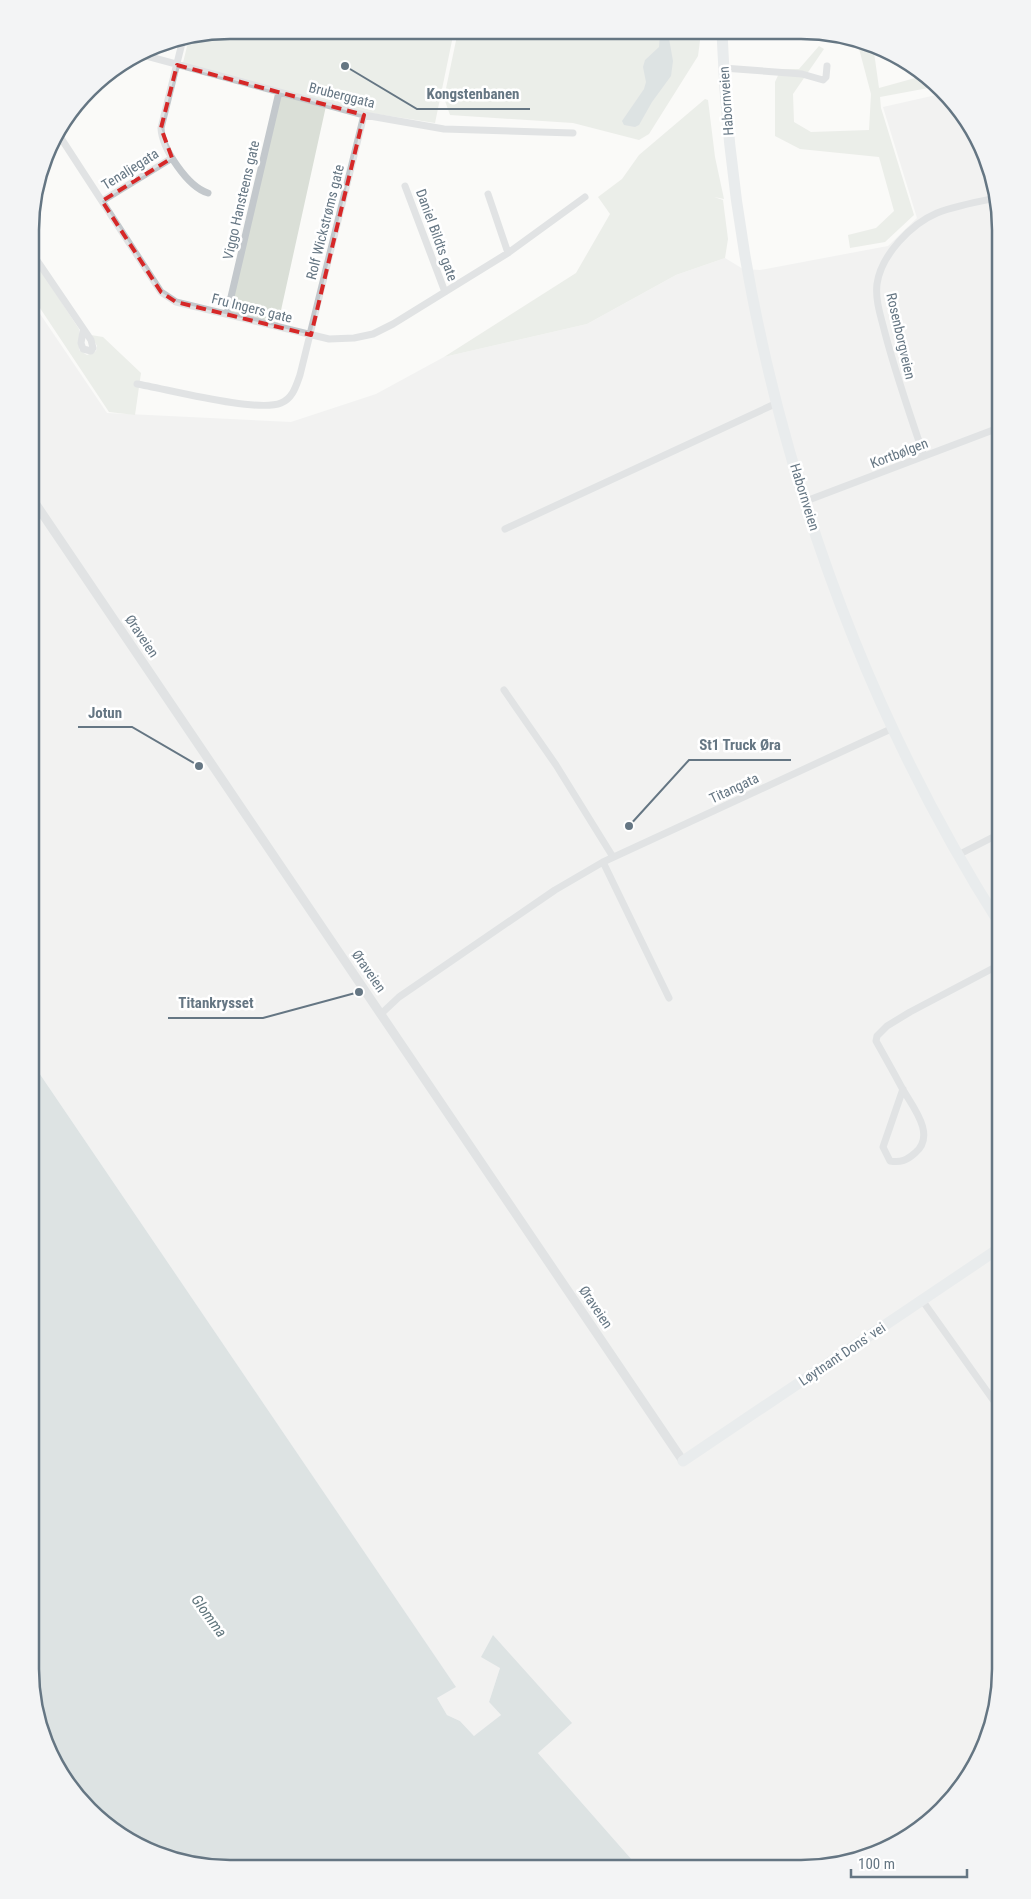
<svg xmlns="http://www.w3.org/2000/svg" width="1031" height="1899" font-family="'Roboto Condensed',sans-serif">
<rect width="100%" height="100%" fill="#fafaf8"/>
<path fill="#e8e9e9" d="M 945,93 L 967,118 L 990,165 L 1001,229 L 1001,1683 L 990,1734 L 960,1791 L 923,1828 L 866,1858 L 802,1869 L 640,1869 L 538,1753 L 500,1668 L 489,1702 L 501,1715 L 477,1736 L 474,1736 L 460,1721 L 447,1715 L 437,1698 L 455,1686 L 31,1061 L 32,302 L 107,413 L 291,422 L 376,394 L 444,357 L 587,324 L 676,275 L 725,258 L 743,269 L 760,270 L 888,246 L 917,218 L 883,107 Z"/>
<path fill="#dadfd7" d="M 229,30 L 454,31 L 435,123 L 364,112 L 183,63 L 189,38 Z
M 458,31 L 701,33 L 698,56 L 649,134 L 639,140 L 573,123 L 450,115 L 444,98 Z
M 836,34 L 873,45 L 879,88 L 926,75 L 939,86 L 880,97 L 881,108 L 914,215 L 885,242 L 850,248 L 848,235 L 876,228 L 894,211 L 879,157 L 800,149 L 775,136 L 775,82 L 781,69 L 799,69 L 819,46 L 824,49 L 793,94 L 794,122 L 811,132 L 869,130 L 871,94 L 857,41 L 835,38 Z
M 280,94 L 326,106 L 278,324 L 229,313 Z
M 705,99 L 708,100 L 715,157 L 724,199 L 714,197 L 723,200 L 728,239 L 725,258 L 676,275 L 587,324 L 444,357 L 576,273 L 610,214 L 598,197 L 622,179 L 639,155 Z
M 32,257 L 79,329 L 79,350 L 87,355 L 96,351 L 97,346 L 91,335 L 103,337 L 141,373 L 135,415 L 109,412 L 32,296 Z"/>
<path fill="#bbc7cb" d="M 660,33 L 668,33 L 673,61 L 671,76 L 652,102 L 639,125 L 635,127 L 624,125 L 622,121 L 644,89 L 646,82 L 643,67 L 645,60 L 659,47 Z
M 31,1061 L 456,1687 L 437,1698 L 447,1715 L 460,1721 L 474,1736 L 501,1715 L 489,1702 L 500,1668 L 481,1657 L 493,1635 L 572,1723 L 538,1753 L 640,1869 L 203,1867 L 153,1854 L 108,1828 L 71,1791 L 41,1734 L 30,1670 Z"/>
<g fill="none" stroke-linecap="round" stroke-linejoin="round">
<path stroke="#c3c8cc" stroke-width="7" d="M 183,39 L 161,128 C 162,149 188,187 208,193
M 139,54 L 364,115 L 444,129 L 573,133
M 723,68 L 802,74 L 823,80 L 826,77 L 827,66
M 57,132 L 161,292 L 176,302 L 329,339 L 354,338 L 373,334 L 393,324 L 508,253 L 585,197
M 405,186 L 445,292
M 488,194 L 508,253
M 102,201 L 172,158
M 32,253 L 91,340 L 93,348 L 91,351 L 83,349 L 81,343 L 83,331
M 227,314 L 279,92
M 137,384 C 167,389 257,413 281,403 C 293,398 296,386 300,375 L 364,115
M 924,456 C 910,415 896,375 885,333 C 881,317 875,300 877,284 C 881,255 911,224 937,213 C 955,206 976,202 996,198
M 806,501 L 1001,427
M 505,529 L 777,403
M 504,690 L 556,765 L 613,857
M 958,855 L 1001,833
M 603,862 L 669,998
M 382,1013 L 399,997 L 555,890 L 603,862 L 893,728
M 903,1089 L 883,1147 L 890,1161 C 901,1163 907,1160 915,1153 C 937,1135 912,1106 902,1088 C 894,1073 885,1057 876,1041 L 877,1036 L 887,1026 L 910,1012 L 1001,964
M 922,1300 L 1001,1411"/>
<path stroke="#c3c8cc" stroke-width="9" d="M 31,497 L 683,1461"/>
<path stroke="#d6dbdf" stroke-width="11" d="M 722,33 C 733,341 835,666 1001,926
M 683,1461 L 1001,1247"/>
</g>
<path d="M0 0H1031V1899H0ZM 177,65 L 364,115 L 311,335 L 176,302 L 161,292 L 102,201 L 172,158 L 161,128 Z" fill="#fafaf8" fill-opacity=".55" fill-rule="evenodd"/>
<path fill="none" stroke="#d62828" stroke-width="4" stroke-dasharray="10 6" stroke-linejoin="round" d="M 177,65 L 364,115 L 311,335 L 176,302 L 161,292 L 102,201 L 172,158 L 161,128 Z"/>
<g text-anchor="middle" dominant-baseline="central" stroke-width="5" stroke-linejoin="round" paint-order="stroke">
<g font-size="14" fill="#657683" stroke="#fff">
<text transform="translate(342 95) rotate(14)">Bruberggata</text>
<text transform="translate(726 101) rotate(-94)">Habornveien</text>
<text transform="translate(130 169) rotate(-32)">Tenaljegata</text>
<text transform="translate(241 200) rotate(-77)">Viggo Hansteens gate</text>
<text transform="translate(325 222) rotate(-76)">Rolf Wickstrøms gate</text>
<text transform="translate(437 235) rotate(70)">Daniel Bildts gate</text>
<text transform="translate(252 308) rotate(14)">Fru Ingers gate</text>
<text transform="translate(901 336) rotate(77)">Rosenborgveien</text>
<text transform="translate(899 453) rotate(-21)">Kortbølgen</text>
<text transform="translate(805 497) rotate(73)">Habornveien</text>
<text transform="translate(142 636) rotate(56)">Øraveien</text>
<text transform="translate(734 788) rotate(-25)">Titangata</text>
<text transform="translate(369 971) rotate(55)">Øraveien</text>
<text transform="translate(596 1307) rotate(56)">Øraveien</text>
<text transform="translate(842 1354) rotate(-34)">Løytnant Dons' vei</text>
</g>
<g font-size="15" font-style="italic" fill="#60757c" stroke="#fff">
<text transform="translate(209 1616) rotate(54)">Glomma</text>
</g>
</g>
<path d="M0 0H1031V1899H0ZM230 39H801A191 191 0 0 1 992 230V1669A191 191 0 0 1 801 1860H230A191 191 0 0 1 39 1669V230A191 191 0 0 1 230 39Z" fill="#f3f4f5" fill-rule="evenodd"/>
<path fill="none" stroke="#657683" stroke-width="2.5" d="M230 39H801A191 191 0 0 1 992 230V1669A191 191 0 0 1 801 1860H230A191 191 0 0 1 39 1669V230A191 191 0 0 1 230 39Z"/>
<path fill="none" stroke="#657683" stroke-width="2" d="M345 66L417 109H530M199 766L132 727H78M629 826L689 760H791M359 992L263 1018H168"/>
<g fill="#657683" stroke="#fff" stroke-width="2">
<circle cx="345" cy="66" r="5"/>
<circle cx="199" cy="766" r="5"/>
<circle cx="629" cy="826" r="5"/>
<circle cx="359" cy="992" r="5"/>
</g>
<g font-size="15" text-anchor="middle" font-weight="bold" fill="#657683" stroke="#fff" stroke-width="5" stroke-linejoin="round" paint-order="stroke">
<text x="473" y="99">Kongstenbanen</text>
<text x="105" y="718">Jotun</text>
<text x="740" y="750">St1 Truck Øra</text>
<text x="216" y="1008">Titankrysset</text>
</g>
<path d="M851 1869v8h116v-8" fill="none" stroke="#657683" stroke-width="2.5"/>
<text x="858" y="1869" font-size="15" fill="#657683" stroke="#ffffff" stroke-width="4" paint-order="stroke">100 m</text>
</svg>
